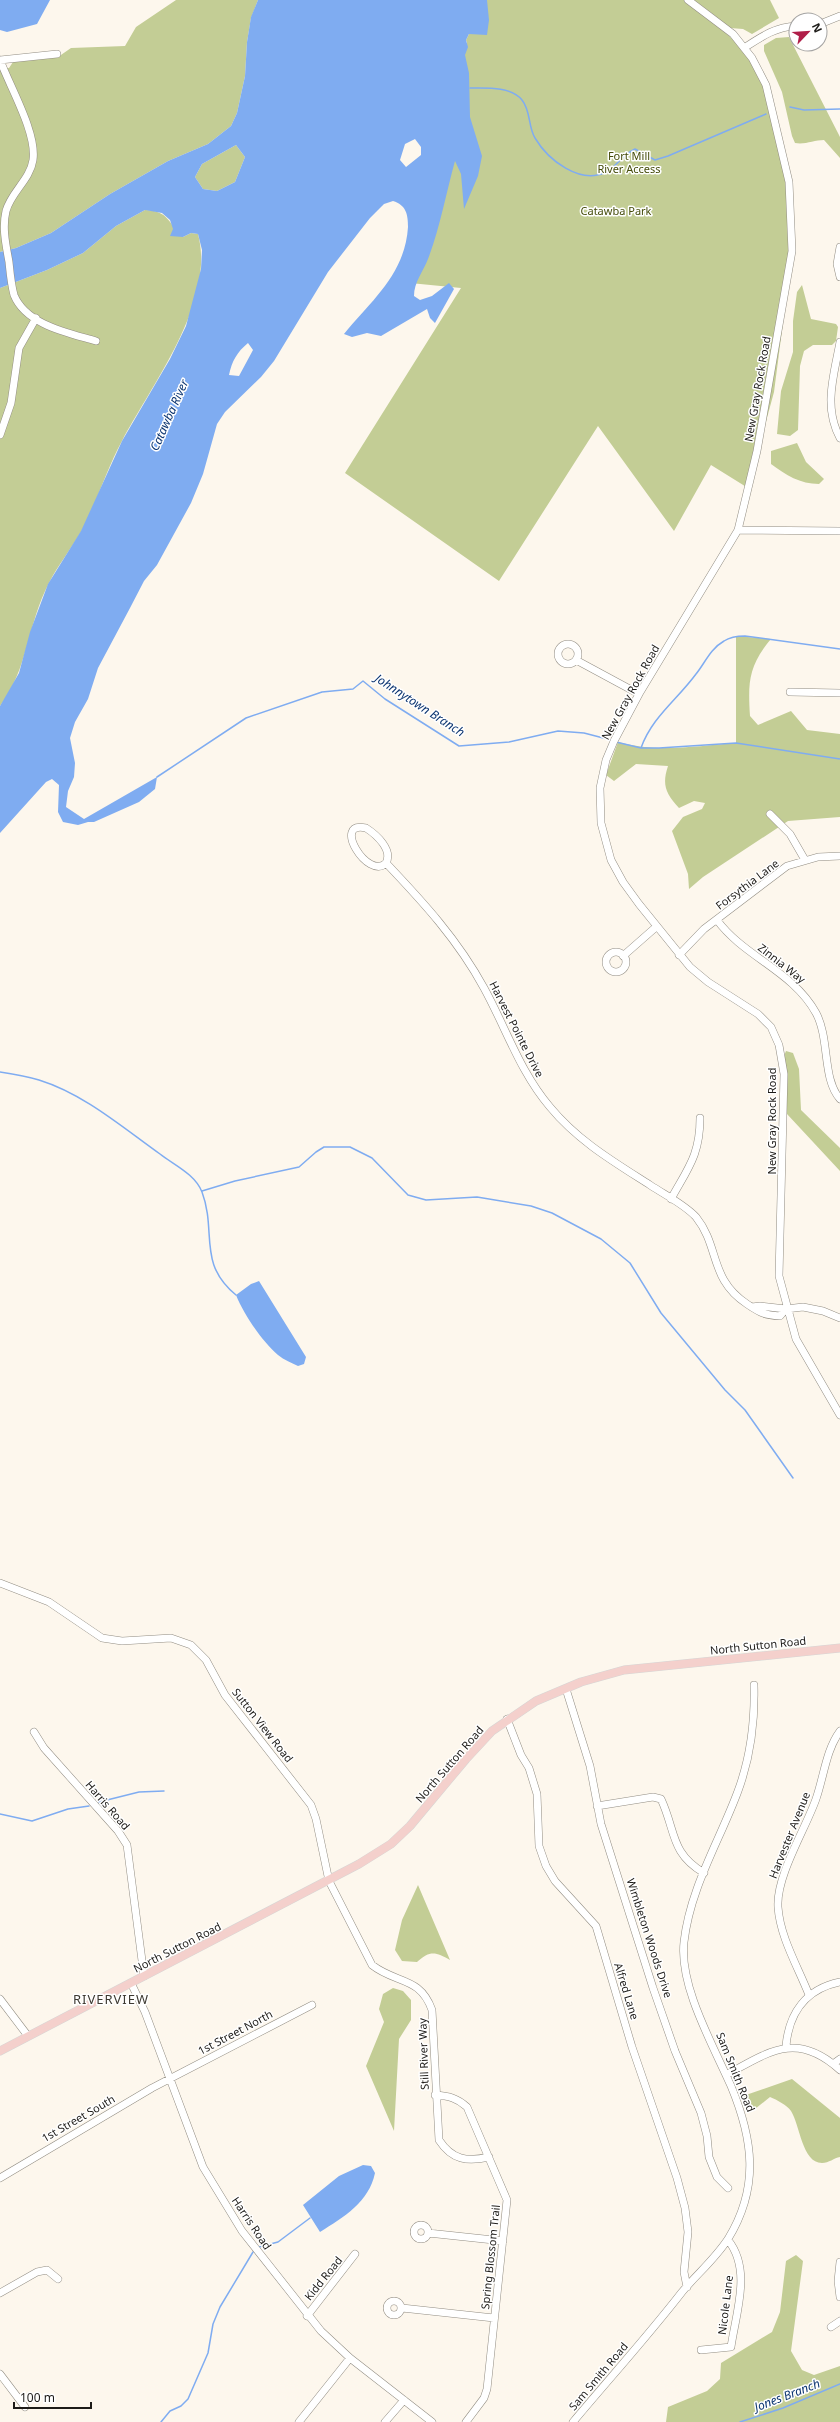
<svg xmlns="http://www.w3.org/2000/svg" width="840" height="2422" font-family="'Noto Sans',sans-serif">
<rect width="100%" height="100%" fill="#fdf7ed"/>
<path fill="#c3cd95" d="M 176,0 L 258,0 L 251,18 L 247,42 L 245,76 L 237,113 L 231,126 L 208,144 L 168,161 L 110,194 L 51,233 L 16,248 L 0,252 L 0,68 L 9,68 L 13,62 L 58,57 L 71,48 L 125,46 L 136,27 Z
M 486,0 L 770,0 L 779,18 L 752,34 L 743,29 L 730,28 L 698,3 L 697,5 L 752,58 L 773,111 L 790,196 L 788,284 L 774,392 L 748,488 L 711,465 L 674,531 L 598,426 L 499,581 L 345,473 L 461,288 L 410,283 L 467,43 L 466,40 L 469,34 L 473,34 Z
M 789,37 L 840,137 L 840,158 L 824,140 C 814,140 805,145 795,143 L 792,136 L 782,92 L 764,51 L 764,45 L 776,38 Z
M 236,145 L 245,157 L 235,182 L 217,191 L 203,189 L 195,177 L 202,164 Z
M 145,210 C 170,211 167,223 183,237 L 191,233 L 198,234 C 216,302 152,384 122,441 C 106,470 97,503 81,532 C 71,549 58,565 49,583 C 28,622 28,670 0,706 L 0,288 L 47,270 L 83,253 L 116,226 Z
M 802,285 L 811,319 L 836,324 L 838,327 L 836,341 L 832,345 L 813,345 L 804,351 L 800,366 L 798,430 L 790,436 L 777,434 L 781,391 L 793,352 L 793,321 L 797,292 Z
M 797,443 L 806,462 L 824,479 L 819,484 C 800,484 786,475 771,464 L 771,451 Z
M 736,636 L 771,639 C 748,666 748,683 750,716 L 758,725 L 791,711 L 807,730 L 840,734 L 840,817 L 788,821 L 703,877 L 689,889 L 688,874 L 672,831 L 683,817 L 702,809 L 705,803 L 694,801 L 679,808 C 665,793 662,784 668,766 L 636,764 L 614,781 L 606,775 L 618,742 C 657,753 696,746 736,743 Z
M 786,1051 L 793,1053 L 799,1069 L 801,1110 L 840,1148 L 840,1171 L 787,1114 L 787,1078 L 784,1056 Z
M 418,1885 L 450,1960 C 436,1952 430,1950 417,1962 L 402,1961 L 395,1950 L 402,1920 Z
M 393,1988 L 403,1991 L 411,2000 L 411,2020 L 399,2039 L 394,2131 L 366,2066 L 384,2022 L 379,2009 L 383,1994 Z
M 792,2079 L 840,2118 L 840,2157 C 834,2158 829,2163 822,2163 C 802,2163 800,2125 791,2111 C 787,2105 777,2100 770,2097 L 755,2109 L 749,2106 L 743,2096 Z
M 796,2255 L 803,2261 L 791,2351 L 802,2370 L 814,2375 L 840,2366 L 840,2422 L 666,2422 L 668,2407 L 707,2391 L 720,2379 L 721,2363 L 772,2332 L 780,2312 L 786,2261 Z"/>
<path fill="#7facf1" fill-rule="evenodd" d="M 0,0 L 50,0 L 37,24 L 7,32 L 0,30 Z
M 258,0 L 487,0 L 489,20 L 487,35 L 469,34 L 466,40 L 468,47 L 465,55 L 469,73 L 470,117 L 482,156 L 478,176 L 464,209 L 461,174 L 455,161 C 446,193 440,228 428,259 C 423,272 414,282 414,296 L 420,300 L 432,296 L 449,283 L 454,289 L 435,323 L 430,318 L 427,309 L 381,336 L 367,333 L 352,337 L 344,334 C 372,300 405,274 408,227 C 408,214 406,205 393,201 L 384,204 L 370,218 L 328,272 L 274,361 L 261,377 L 225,412 L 217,424 L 203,474 L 191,503 L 157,565 L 144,581 L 130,608 L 98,668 L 88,699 L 75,722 L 70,738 L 75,763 L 74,777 L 68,791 L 66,807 L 84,819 L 157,777 L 155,789 L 139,802 L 94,822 L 88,822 L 78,825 L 63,822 L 58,812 L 59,785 L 52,779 L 46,782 L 0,833 L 0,706 L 19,673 L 30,632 L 48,584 L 81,531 L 122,441 L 170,359 L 186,326 L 201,269 L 202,250 L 198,234 L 191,233 L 183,237 L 170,236 L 173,229 L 170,220 L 162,213 L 145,210 L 116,226 L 83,253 L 47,270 L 0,288 L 0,252 L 16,248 L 51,233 L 110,194 L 168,161 L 208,144 L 231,126 L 237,113 L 245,76 L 247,42 L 251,17 ZM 415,139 L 421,147 L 421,155 L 406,167 L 400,160 L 405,144 ZM 236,145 L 245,157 L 235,182 L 217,191 L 203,189 L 195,177 L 202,164 ZM 248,343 L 253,350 L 239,376 L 229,375 C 232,361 237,352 248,343 Z
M 259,1281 L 306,1357 L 304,1364 L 298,1366 C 292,1363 284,1360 278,1355 C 262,1341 244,1315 236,1295 L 251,1284 Z
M 363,2165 L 371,2166 L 375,2173 C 369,2202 344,2217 320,2232 L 303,2205 L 339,2176 Z"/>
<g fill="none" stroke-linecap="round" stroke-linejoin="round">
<path stroke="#7facf1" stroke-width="1.5" d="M 470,88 C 485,88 511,86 522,100 C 531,111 528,127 535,138 C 548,160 580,185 606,172 C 617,166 621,156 635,149 L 655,160 L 668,156 L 766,114
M 790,107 L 804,110 L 840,109
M 616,742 L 641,748 L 659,748 L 736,743 L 840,759
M 641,748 C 652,717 677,700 696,674 C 705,663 710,649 724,641 C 730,637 737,636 745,636 L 840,649
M 157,777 L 246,718 L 322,692 L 353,689 L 363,681 L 385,699 L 459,746 L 509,742 L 558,731 L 584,733 L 611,740
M 0,1072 C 13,1074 26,1076 39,1080 C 84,1094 122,1127 160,1154 C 174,1165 195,1174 202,1192 C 217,1232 197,1263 236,1295
M 202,1191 L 235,1181 L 299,1167 L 316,1152 L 324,1147 L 350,1147 L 372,1158 L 408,1195 L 426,1200 L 477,1197 L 531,1206 L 552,1213 L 601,1239 L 630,1263 L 661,1313 L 725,1390 L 745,1410 L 793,1478
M 99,1802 L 139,1792 L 164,1791
M 0,1814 L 32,1821 L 68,1809 L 89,1806
M 259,2247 L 278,2242 L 310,2218
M 161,2422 L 170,2411 L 181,2406 L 188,2399 L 208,2353 L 213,2324 L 220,2307 L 253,2252
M 740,2422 L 783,2408 L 840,2384"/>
<defs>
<path id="minor" d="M 688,0 L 733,34 L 752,58 L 766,85 L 789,182 L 792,251 L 757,451 L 738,530 L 639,694 L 614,741 L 606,760 L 600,788 L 601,823 L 611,860 L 623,882 L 639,904 L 690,967 L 708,982 L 758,1014 L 771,1027 L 779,1045 L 784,1074 L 779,1276 L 796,1339 L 840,1415
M 820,24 L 840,16
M 744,48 C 761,37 775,27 796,26
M 0,60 C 10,87 37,133 33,160 C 30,180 11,192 6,211 C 2,228 6,245 9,262 C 10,272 11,284 14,295 C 26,325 69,333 96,341
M 0,60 L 57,54
M 840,247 L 837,264 L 840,277
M 840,342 C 834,375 823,407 840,438
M 0,435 L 11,403 L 19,348 L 36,318
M 738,530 L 840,531
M558 654a10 10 0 1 1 20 0a10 10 0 1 1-20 0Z
M 576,660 L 639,694
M 790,692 L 840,693
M 770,814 L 790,834 L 805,860
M 386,863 C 368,881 331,820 366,828 C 377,835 393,850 386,863 C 423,902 458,940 484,988 C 506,1028 520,1072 550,1107 C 578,1141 614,1162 650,1185 C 665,1195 684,1204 696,1217 C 720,1247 709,1279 747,1304 C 761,1313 763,1315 780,1316 L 786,1309
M 717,920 C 744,957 793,971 816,1013 C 830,1039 822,1079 840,1099
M606 962a10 10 0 1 1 20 0a10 10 0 1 1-20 0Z
M 679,955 L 704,929 L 787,866 L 818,857 L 840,856
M 623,956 L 656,927
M 671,1199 C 688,1168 700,1155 700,1118
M 752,1307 L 760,1306 L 786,1309 L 803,1307 L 823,1311 L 840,1318
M 0,1583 L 49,1602 L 102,1638 L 122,1641 L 171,1638 L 191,1645 L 206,1660 L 225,1695 L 311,1805 L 316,1819 L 329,1881 L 372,1965 C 396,1984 420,1976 432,2010 L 439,2140 C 452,2160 467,2162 489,2157
M 566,1689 L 590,1766 L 601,1824 L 653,1988 L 675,2051 L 701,2113 L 707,2136 L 709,2157 L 717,2177 L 728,2188
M 507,1719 L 521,1755 L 529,1768 L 537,1794 L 539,1846 L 546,1866 L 555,1881 L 596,1926 L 632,2047 L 677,2178 L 685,2208 L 688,2232 L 684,2272 L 687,2287
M 34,1732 L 44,1748 L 118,1831 L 127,1845 L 144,1976
M 597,1806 L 653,1797 L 661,1799 C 676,1831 670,1853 704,1873
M 131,1983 L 145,2012 L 203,2167 L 242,2231 L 321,2331 L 350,2358 L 432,2422
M 809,1995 C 798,1967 780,1937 778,1907 C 776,1876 806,1828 816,1799 C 824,1776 826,1750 840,1731
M 0,1999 L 28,2036
M 786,2046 C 789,2013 806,1989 840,1982
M 833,2064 L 840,2059
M 726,2075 C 770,2051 797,2031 840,2070
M 435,2095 C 449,2096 457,2098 467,2107 L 507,2200 L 487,2389 L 484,2398 L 466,2422
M 0,2178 L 152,2088 L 312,2005
M414 2232a7 7 0 1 1 14 0a7 7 0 1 1-14 0Z
M 428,2233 L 503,2241
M 840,2262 L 838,2281 L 840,2297
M 0,2293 L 37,2272 L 47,2270 L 58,2279
M387 2308a7 7 0 1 1 14 0a7 7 0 1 1-14 0Z
M 402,2308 L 494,2318
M 307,2316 L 355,2254
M 831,2327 L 840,2321
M 701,2350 L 731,2347 C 736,2312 752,2270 728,2240
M 0,2374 L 25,2407
M 299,2422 L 350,2358
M 385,2422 L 404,2400
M 573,2422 C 609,2379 647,2337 682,2292 C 697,2274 715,2259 728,2239 C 760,2187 753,2139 731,2086 C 713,2045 679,1986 684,1942 C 690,1888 720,1840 738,1791 C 751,1756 755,1722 754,1685"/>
<path id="major" d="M 0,2051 L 359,1864 L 391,1844 L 410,1826 L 466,1759 L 492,1731 L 536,1701 L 581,1682 L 624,1670 L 840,1648"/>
</defs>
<use href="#minor" stroke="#928d83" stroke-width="8"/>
<use href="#major" stroke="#d6d6d5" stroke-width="9"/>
<use href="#minor" stroke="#fff" stroke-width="7"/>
<use href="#major" stroke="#f4d0cc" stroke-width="8"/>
</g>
<g text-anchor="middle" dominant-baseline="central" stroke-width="3" stroke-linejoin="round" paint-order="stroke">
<g font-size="11" fill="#454c0a" stroke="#fff">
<text x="629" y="155">Fort Mill<tspan x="629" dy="13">River Access</tspan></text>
<text x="616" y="210">Catawba Park</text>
</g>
<g font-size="11" fill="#1d1b18" stroke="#fff">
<text transform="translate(757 389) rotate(-80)">New Gray Rock Road</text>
<text transform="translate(630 692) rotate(-61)">New Gray Rock Road</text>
<text transform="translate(747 884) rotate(-37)">Forsythia Lane</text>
<text transform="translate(782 963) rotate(38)">Zinnia Way</text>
<text transform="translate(517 1029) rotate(63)">Harvest Pointe Drive</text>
<text transform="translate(771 1121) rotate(-90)">New Gray Rock Road</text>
<text transform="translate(758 1645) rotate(-6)">North Sutton Road</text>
<text transform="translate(263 1725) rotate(52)">Sutton View Road</text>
<text transform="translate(449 1764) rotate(-49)">North Sutton Road</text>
<text transform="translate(108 1805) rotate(49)">Harris Road</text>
<text transform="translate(789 1835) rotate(-68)">Harvester Avenue</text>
<text transform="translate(650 1938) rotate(72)">Wimbleton Woods Drive</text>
<text transform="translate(177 1947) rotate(-27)">North Sutton Road</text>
<text transform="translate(627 1991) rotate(73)">Alfred Lane</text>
<text transform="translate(235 2032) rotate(-28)">1st Street North</text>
<text transform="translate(423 2054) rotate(-92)">Still River Way</text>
<text transform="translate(736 2072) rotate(68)">Sam Smith Road</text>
<text transform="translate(78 2118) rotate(-30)">1st Street South</text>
<text transform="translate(252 2223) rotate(56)">Harris Road</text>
<text transform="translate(490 2257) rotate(-84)">Spring Blossom Trail</text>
<text transform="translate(323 2278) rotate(-51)">Kidd Road</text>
<text transform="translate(725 2305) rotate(-83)">Nicole Lane</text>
<text transform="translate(598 2376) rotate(-50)">Sam Smith Road</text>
</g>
<g font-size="12" font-style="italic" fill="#0d3672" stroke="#fff">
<text transform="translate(169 415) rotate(-66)">Catawba River</text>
<text transform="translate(420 705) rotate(33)">Johnnytown Branch</text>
<text transform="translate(787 2395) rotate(-21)">Jones Branch</text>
</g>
<g font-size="13" letter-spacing="1" fill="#3d3931" stroke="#fff">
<text x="111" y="1999">RIVERVIEW</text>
</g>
</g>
<g transform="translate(808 32) rotate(65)"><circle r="19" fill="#ffffff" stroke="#a5a4a3"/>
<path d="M0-3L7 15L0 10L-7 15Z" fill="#b01e49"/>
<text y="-6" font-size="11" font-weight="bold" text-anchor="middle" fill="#1d1b18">N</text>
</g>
<path d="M14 2402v6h77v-6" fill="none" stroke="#1d1b18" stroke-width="2"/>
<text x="20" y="2402" font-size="12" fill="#1d1b18" stroke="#ffffff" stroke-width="3" paint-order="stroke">100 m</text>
</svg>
